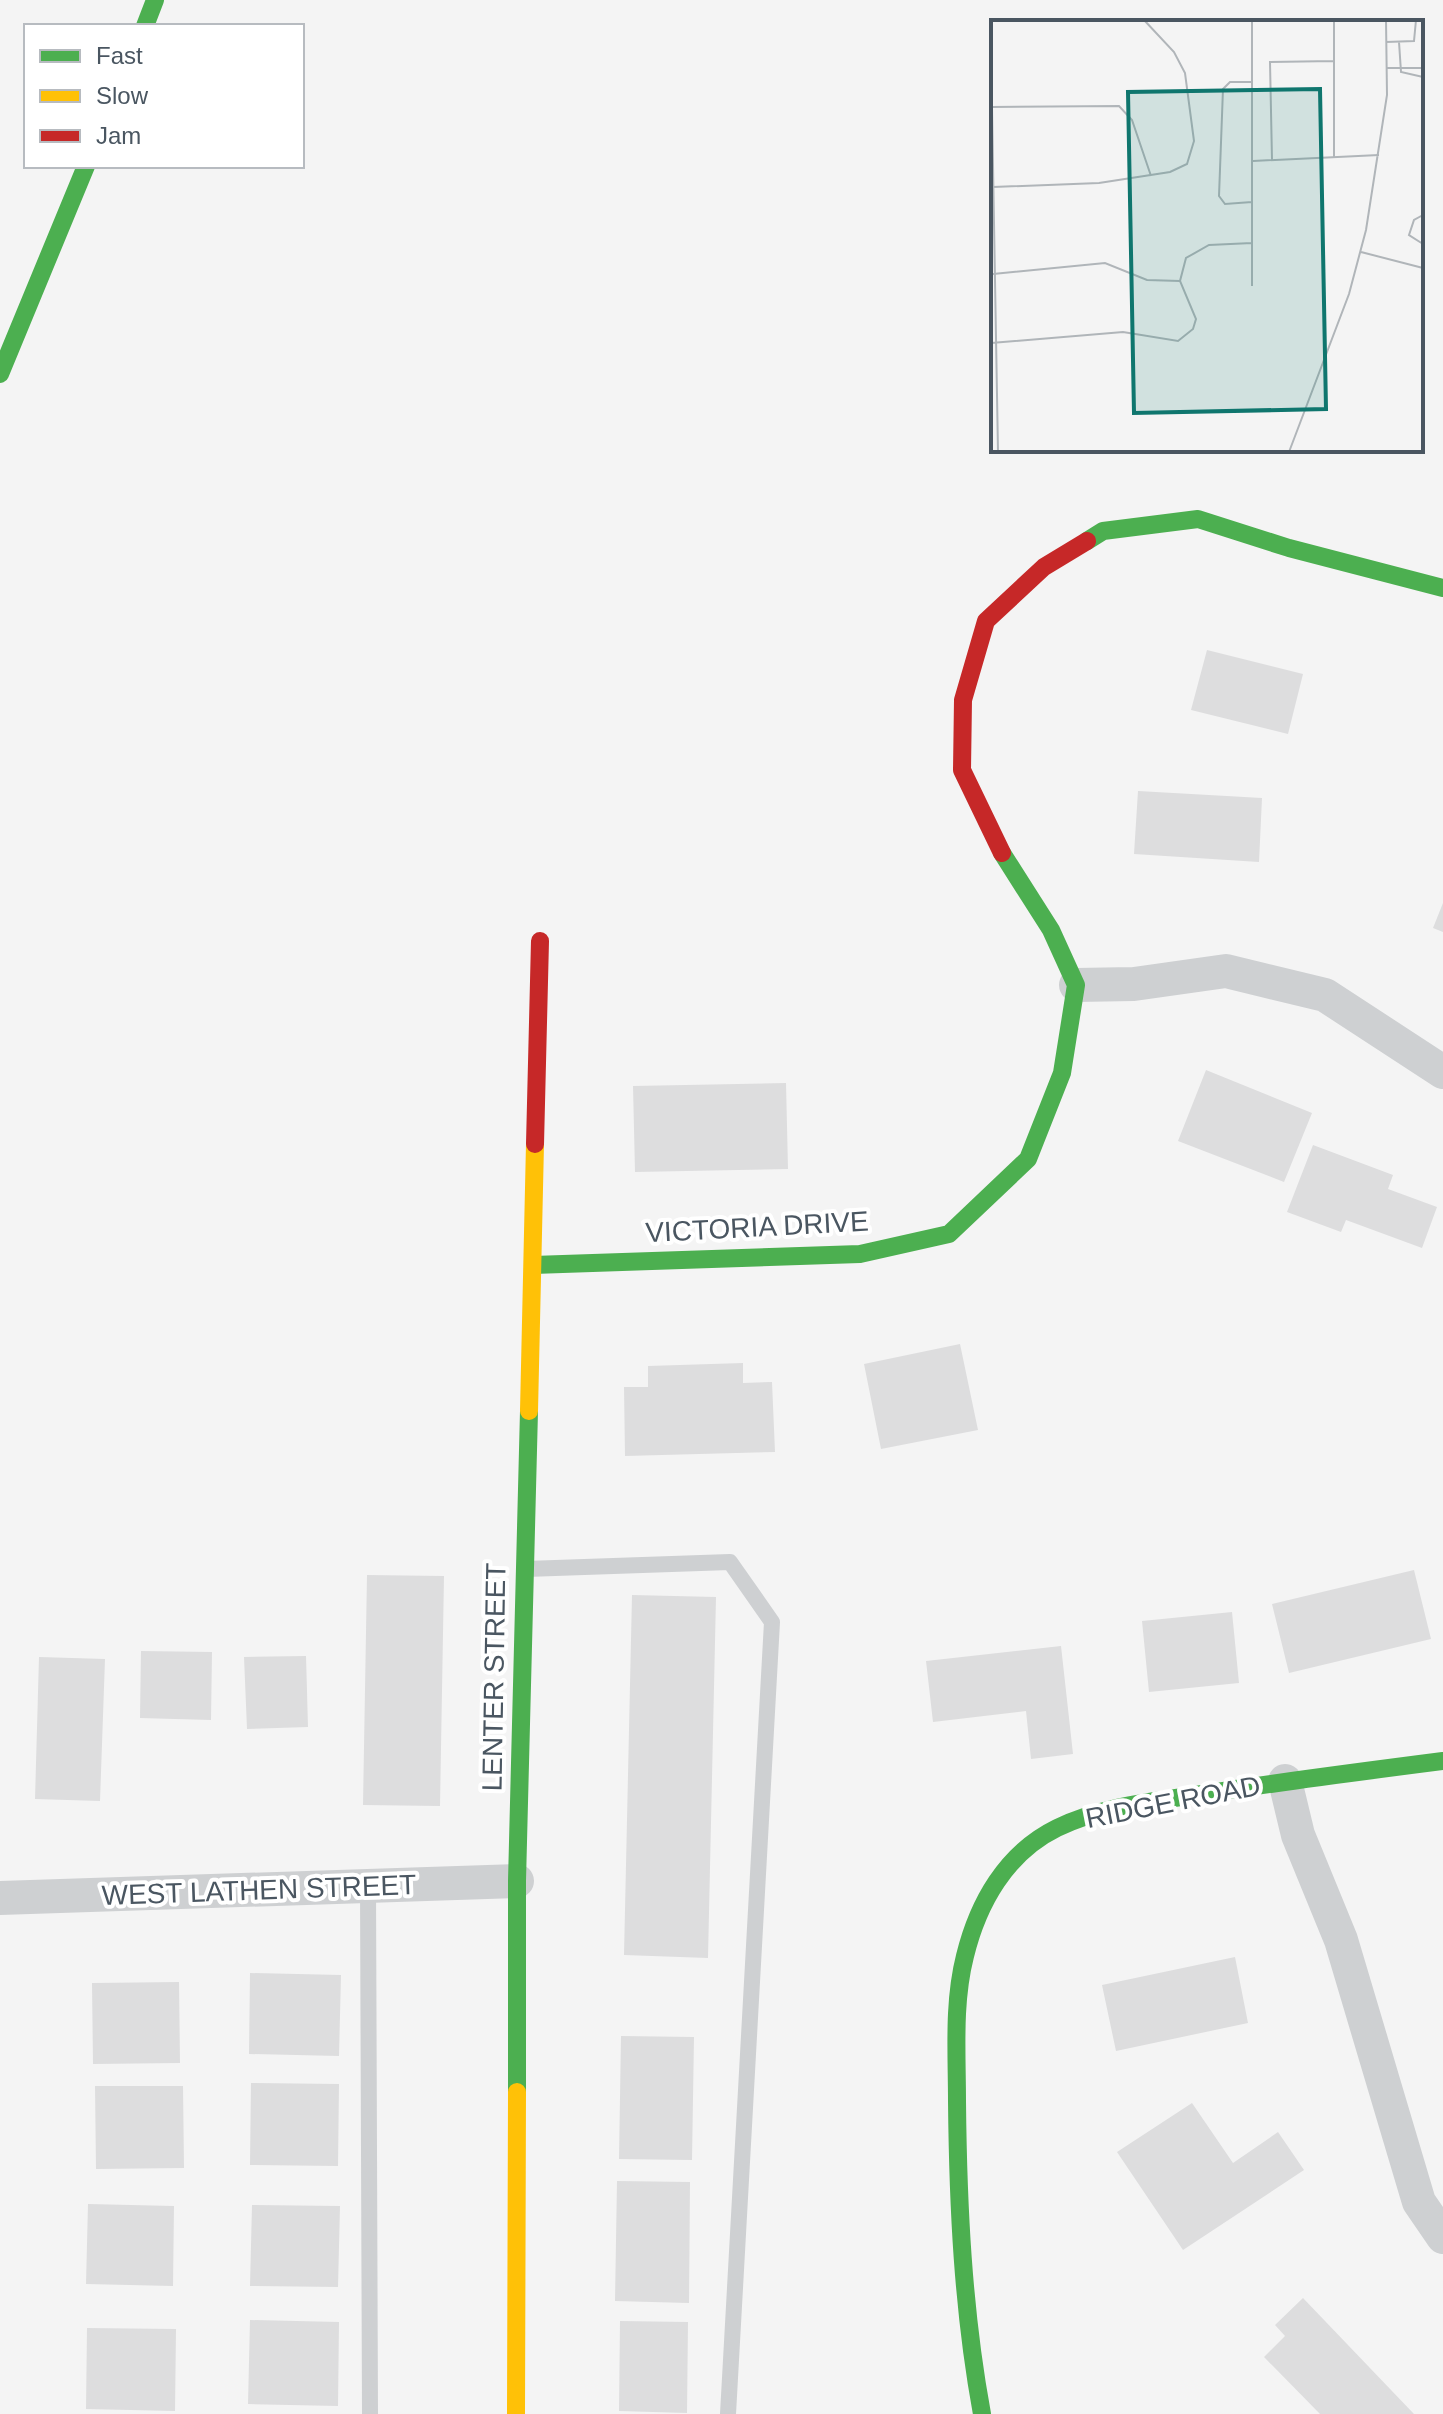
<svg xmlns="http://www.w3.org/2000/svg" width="1443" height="2414" font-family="Helvetica,sans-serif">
<rect width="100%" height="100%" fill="#f4f4f4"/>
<path fill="#ddddde" d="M 1207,650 L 1303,674 L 1288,734 L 1191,710 Z
M 1138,791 L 1262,798 L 1259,862 L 1134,854 Z
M 1443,903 L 1443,932 L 1433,928 Z
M 1206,1070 L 1312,1113 L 1284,1182 L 1178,1141 Z
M 786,1083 L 788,1169 L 635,1172 L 633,1086 Z
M 1313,1145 L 1393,1175 L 1388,1189 L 1437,1207 L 1422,1248 L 1346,1220 L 1341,1232 L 1287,1212 Z
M 960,1344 L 978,1430 L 881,1449 L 864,1364 Z
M 743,1363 L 743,1383 L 772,1382 L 775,1452 L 625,1456 L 624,1387 L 648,1387 L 648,1366 Z
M 1414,1570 L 1431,1639 L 1289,1673 L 1272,1604 Z
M 367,1575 L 444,1576 L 440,1806 L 363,1805 Z
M 632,1595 L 716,1597 L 708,1958 L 624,1955 Z
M 1232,1612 L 1239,1683 L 1149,1692 L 1142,1621 Z
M 1061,1646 L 1073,1754 L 1031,1759 L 1026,1711 L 933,1722 L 926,1661 Z
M 141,1651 L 212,1652 L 211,1720 L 140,1718 Z
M 306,1656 L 308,1727 L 247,1729 L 244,1657 Z
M 39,1657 L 105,1659 L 100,1801 L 35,1799 Z
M 1235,1957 L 1248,2023 L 1116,2051 L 1102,1985 Z
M 250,1973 L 341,1975 L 339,2056 L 249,2054 Z
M 179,1982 L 180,2063 L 93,2064 L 92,1983 Z
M 621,2036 L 694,2037 L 692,2160 L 619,2159 Z
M 251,2083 L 339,2084 L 338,2166 L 250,2165 Z
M 95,2086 L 183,2086 L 184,2168 L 96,2169 Z
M 1192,2103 L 1233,2163 L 1278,2132 L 1304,2170 L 1183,2250 L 1117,2152 Z
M 617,2181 L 690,2182 L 689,2303 L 615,2301 Z
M 88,2204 L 174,2206 L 173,2286 L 86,2284 Z
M 252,2205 L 340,2206 L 338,2287 L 250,2286 Z
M 1303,2298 L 1414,2414 L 1320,2414 L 1264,2357 L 1285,2336 L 1275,2325 Z
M 250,2320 L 339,2322 L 338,2406 L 248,2404 Z
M 620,2321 L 688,2322 L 687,2413 L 619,2411 Z
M 87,2328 L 176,2329 L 175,2411 L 86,2409 Z"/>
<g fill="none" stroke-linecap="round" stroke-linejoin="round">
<path stroke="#ced0d2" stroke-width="16" d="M 526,1569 L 730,1562 L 772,1622 L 728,2414
M 368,1886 L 370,2414"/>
<path stroke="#ced0d2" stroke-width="34" d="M 1076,985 L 1134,984 L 1226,971 L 1325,995 L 1443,1072
M 1285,1781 L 1298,1835 L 1341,1940 L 1419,2202 L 1443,2237
M 0,1898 L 517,1881"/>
<path stroke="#4caf50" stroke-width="18" d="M 145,26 L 155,0
M 0,374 L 86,166
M 1087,541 L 1103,531 L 1198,519 L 1289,548 L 1443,588
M 533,1265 L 860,1254 L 949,1234 L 1028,1159 L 1062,1073 L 1076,985 L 1051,930 L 1002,853
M 517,2092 L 517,1881 L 529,1411
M 982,2414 C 963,2311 958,2206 957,2101 C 957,2053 953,2003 965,1956 C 978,1903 1006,1853 1057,1828 C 1104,1805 1158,1801 1209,1793 C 1287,1781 1365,1771 1443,1761"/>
<path stroke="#ffc107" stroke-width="18" d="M 529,1411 L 535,1144
M 516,2414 L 517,2092"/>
<path stroke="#c62828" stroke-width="18" d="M 1002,853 L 962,770 L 963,700 L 986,621 L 1044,567 L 1087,541
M 535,1144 L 540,941"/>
</g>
<g text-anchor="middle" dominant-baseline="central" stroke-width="8" stroke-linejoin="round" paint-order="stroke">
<g font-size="28" fill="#4a5661" stroke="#fff">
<text transform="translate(757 1227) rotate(-3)">VICTORIA DRIVE</text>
<text transform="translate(494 1677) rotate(-89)">LENTER STREET</text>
<text transform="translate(1173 1802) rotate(-11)">RIDGE ROAD</text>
<text transform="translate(259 1890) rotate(-2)">WEST LATHEN STREET</text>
</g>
</g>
<g transform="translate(991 20)">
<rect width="432" height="432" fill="#f4f4f4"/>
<path fill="none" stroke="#b0b5b9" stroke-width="2" d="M 343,0 L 343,137M 395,22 L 423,21 L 425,0M 408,22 L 410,52 L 432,57M 396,48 L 432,48M 260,62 L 239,62 L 232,69 L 228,176 L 234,184 L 261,182M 0,87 L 128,86 L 141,100 L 160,156M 1,88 L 7,432M 281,140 L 279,42 L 343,41M 262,141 L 388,135M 2,167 L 108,163 L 179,152 L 196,144 L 203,121 L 194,53 L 183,32 L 153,0M 432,195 L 423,200 L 418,215 L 432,224M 370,232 L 432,248M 2,254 L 114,243 L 156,260 L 189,261M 261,266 L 261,0M 0,323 L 132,312 L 187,321 L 202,309 L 205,299 L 189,261 L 195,238 L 218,225 L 261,223M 298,432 L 358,274 L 375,210 L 396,75 L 395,0"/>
<path fill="#0f766e" fill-opacity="0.15" stroke="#0f766e" stroke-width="4" d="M 329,69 L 335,389 L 143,393 L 137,72 Z"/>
<rect width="432" height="432" fill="none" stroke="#4a5661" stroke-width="4"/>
</g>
<rect x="24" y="24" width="280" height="144" fill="#ffffff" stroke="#b7bbc0" stroke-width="2"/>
<rect x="40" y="50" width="40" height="12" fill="#4caf50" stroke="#b7bbc0" stroke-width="2"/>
<text x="96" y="64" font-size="24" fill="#4a5661">Fast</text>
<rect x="40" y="90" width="40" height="12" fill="#ffc107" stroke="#b7bbc0" stroke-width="2"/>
<text x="96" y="104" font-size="24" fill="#4a5661">Slow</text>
<rect x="40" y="130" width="40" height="12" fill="#c62828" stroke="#b7bbc0" stroke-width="2"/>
<text x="96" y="144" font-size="24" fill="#4a5661">Jam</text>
</svg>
